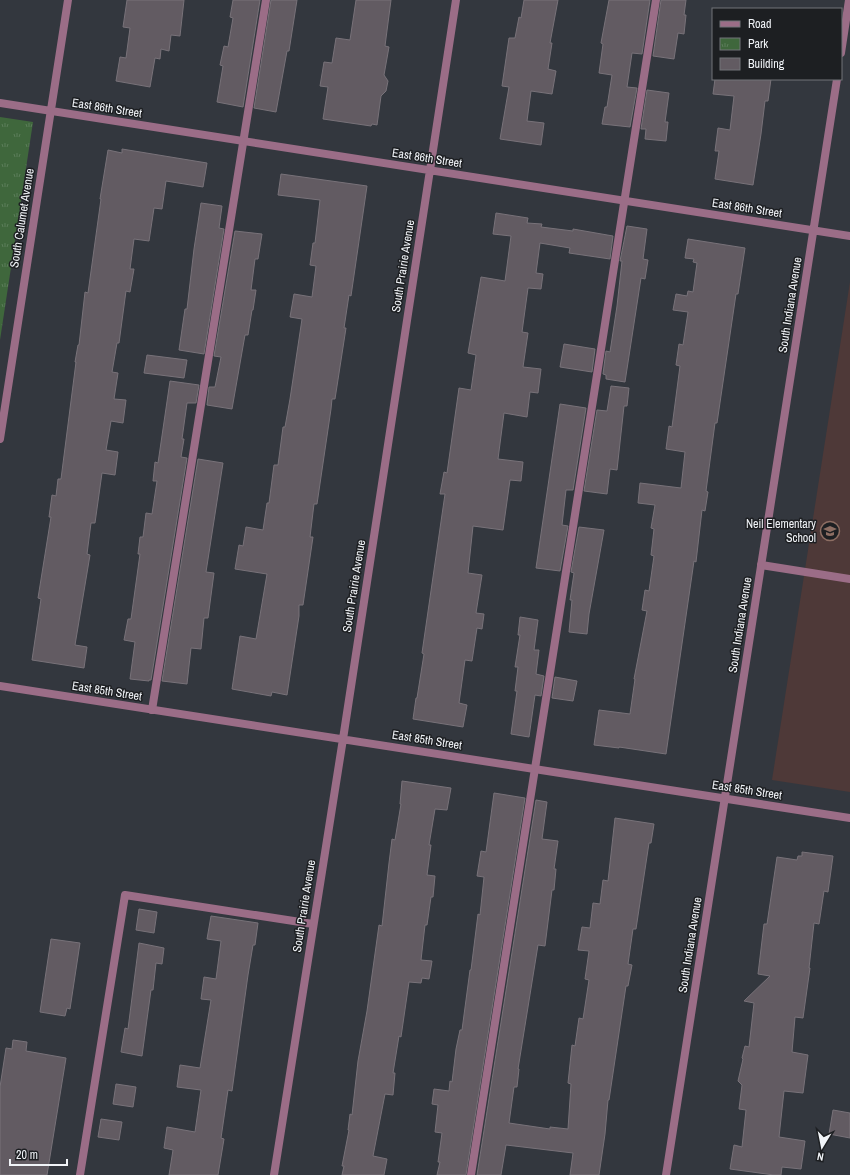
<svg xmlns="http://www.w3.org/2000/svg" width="850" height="1175" font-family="'Archivo Narrow',sans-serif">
<defs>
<pattern id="park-tufts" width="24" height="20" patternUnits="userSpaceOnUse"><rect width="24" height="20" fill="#3f673c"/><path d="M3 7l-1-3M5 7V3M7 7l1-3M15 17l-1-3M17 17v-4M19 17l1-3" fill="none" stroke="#5b7d59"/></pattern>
</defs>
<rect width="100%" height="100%" fill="#33373e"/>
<path fill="#4e3938" d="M 850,282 L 850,792 L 772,780 Z"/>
<path fill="url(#park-tufts)" d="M 0,117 L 33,122 L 0,340 Z"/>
<path fill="#625b62" stroke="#787279" d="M 127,0 L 184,0 L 180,36 L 171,35 L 169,51 L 161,49 L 160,59 L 155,58 L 150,87 L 116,81 L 120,57 L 126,58 L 130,28 L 123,27 Z
M 233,0 L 260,0 L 243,107 L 217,102 L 223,66 L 220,65 L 224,46 L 228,47 L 233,18 L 230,17 Z
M 271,0 L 297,0 L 289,51 L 287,51 L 276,112 L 254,108 Z
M 356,0 L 391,0 L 385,46 L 389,47 L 384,75 L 388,81 L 386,91 L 381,96 L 377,125 L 372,124 L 371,126 L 323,119 L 328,87 L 320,86 L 324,62 L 332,63 L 336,38 L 350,40 Z
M 524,0 L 558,0 L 550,43 L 552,43 L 548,69 L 556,71 L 552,94 L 531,91 L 527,121 L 544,123 L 541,145 L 500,139 L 509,87 L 502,86 L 509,38 L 515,38 L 519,17 L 521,18 Z
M 609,0 L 650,0 L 642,54 L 632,53 L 627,87 L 637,88 L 630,127 L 602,124 L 605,107 L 607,107 L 612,75 L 599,73 L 603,44 L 601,43 Z
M 661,0 L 686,0 L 684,15 L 686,15 L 684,34 L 678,33 L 674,59 L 653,56 Z
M 715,79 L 771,79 L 768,101 L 765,101 L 761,134 L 753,185 L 715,179 L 719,151 L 715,151 L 718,128 L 730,130 L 734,96 L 713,94 Z
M 647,90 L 669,93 L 665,122 L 668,122 L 666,141 L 645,139 L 646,129 L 641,129 Z
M 122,149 L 207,163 L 203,187 L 166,181 L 162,209 L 154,208 L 149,241 L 134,239 L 130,269 L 134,269 L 130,292 L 126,291 L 119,343 L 117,343 L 112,372 L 118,373 L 114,399 L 126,400 L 123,423 L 111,421 L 106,450 L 118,452 L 115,475 L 102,473 L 95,523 L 91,523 L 87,554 L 90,555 L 75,645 L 87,647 L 84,668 L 32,660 L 41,599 L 38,598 L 51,517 L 49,517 L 52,495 L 56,496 L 58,479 L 61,479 L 76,362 L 75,362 L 78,345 L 79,345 L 85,292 L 88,293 L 101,199 L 100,199 L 108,150 L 122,153 Z
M 281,174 L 367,186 L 351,296 L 349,295 L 344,328 L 346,328 L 335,399 L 332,399 L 331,409 L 317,504 L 314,504 L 310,537 L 313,537 L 303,605 L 299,605 L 299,616 L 287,695 L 272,692 L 271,696 L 232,689 L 240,636 L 256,639 L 267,574 L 235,569 L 239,545 L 243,546 L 246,527 L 263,530 L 267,503 L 269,503 L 274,465 L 278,465 L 283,427 L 285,427 L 290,399 L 302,319 L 290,317 L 294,294 L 312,297 L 316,266 L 310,265 L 313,243 L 315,243 L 320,200 L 278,195 Z
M 201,203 L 222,206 L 219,228 L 224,229 L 204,354 L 179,350 L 185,309 L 187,309 L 194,249 Z
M 496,213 L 528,218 L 527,223 L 542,224 L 541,227 L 573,231 L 573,229 L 613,236 L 610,259 L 569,253 L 570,248 L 540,243 L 536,273 L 543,274 L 541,289 L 528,288 L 522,332 L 528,333 L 523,367 L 541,369 L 538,393 L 530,392 L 527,417 L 504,413 L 498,459 L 523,462 L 521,481 L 510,480 L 503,530 L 473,526 L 468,573 L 482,575 L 476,613 L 484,614 L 482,629 L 477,628 L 472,661 L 465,660 L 459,703 L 467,705 L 463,727 L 413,719 L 416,698 L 417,698 L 424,654 L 422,653 L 445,494 L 440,494 L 444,472 L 447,473 L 459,388 L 471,390 L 476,355 L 468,353 L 481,277 L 505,281 L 511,236 L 493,234 Z
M 627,226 L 647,229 L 643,259 L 648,260 L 645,279 L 641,278 L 625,382 L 606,379 L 606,375 L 603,374 L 606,351 L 610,352 L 617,306 L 622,261 L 620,261 Z
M 235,231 L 262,234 L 258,259 L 255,259 L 251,290 L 256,290 L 253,310 L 252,310 L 248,335 L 245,335 L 232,409 L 207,405 L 209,387 L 215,387 L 221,357 L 214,356 Z
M 688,239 L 745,248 L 738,294 L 736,294 L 717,423 L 715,423 L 706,491 L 708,492 L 705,511 L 702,510 L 696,562 L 694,561 L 666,754 L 619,747 L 619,748 L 594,745 L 599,710 L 630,714 L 635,679 L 634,679 L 647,611 L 642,610 L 645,590 L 649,591 L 654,556 L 651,555 L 654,529 L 651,528 L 655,505 L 638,503 L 640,483 L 681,488 L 685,452 L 666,449 L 669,426 L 672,427 L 680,366 L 676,365 L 679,344 L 683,345 L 688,312 L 673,310 L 676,294 L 687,296 L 688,291 L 693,292 L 697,263 L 693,262 L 694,259 L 685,258 Z
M 564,344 L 595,349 L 592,372 L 560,367 Z
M 147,355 L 187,360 L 184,378 L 144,373 Z
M 170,381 L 199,385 L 196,403 L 187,403 L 182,439 L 184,439 L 181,457 L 187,458 L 151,680 L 149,680 L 149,681 L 130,679 L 135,642 L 124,640 L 128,619 L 131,619 L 140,554 L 138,554 L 140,537 L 143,537 L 146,513 L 152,514 L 157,481 L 153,481 L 155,462 L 158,463 Z
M 611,386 L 629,388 L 627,406 L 624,406 L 617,470 L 610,469 L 607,494 L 584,491 L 597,410 L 607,411 Z
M 560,404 L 586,408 L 573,490 L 566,490 L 562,525 L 568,526 L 560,571 L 536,568 Z
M 198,459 L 223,463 L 206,572 L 214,573 L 208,618 L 204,618 L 201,649 L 191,648 L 187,684 L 162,681 Z
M 579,527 L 604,530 L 589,614 L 587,634 L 569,632 L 572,600 L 570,600 L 574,573 L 571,572 Z
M 520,617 L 538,620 L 534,650 L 539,650 L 536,674 L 544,676 L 541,696 L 535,695 L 529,737 L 511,734 L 517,691 L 515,691 L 518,667 L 515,667 L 520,635 L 518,635 Z
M 555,677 L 577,681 L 573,701 L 552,698 Z
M 402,781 L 451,788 L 447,810 L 435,809 L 429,845 L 431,845 L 427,875 L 435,876 L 433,897 L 431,897 L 427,925 L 425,925 L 421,960 L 432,961 L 429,979 L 422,978 L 421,983 L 409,982 L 401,1037 L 399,1036 L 393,1073 L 395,1073 L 393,1095 L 385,1094 L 373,1156 L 387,1159 L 384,1175 L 342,1175 L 344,1166 L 342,1166 L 349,1130 L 348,1130 L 350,1114 L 352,1115 L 358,1061 L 367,1011 L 379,925 L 382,926 L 389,863 L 392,839 L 395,840 L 401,804 L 400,804 Z
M 494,793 L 525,798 L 466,1175 L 437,1175 L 440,1162 L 438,1162 L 442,1133 L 435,1132 L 438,1105 L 432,1104 L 434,1089 L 449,1091 L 450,1081 L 452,1082 L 456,1049 L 460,1030 L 462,1030 L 470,970 L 471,970 L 478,914 L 480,915 L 484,877 L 477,876 L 481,851 L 486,852 Z
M 536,800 L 547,802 L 542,839 L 558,841 L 554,869 L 556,869 L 554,890 L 552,890 L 545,946 L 538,945 L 518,1069 L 519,1069 L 517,1087 L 514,1087 L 509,1123 L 550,1129 L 550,1127 L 568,1129 L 571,1084 L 568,1083 L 572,1045 L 575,1046 L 579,1018 L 583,1019 L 589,980 L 585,979 L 589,951 L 578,950 L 582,927 L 590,928 L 593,903 L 600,904 L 603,880 L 608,881 L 615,818 L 654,824 L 651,843 L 649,843 L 636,929 L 633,929 L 628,964 L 632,965 L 628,986 L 626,986 L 609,1100 L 608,1100 L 605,1134 L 599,1175 L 570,1175 L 573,1153 L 506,1145 L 501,1175 L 477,1175 Z
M 802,852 L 833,856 L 828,892 L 824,891 L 819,924 L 814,923 L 809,968 L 810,968 L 803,1018 L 795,1017 L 792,1052 L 808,1055 L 803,1093 L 784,1091 L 779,1137 L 805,1141 L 801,1169 L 782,1167 L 781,1175 L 774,1175 L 730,1169 L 734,1145 L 742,1147 L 746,1110 L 739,1109 L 742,1085 L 738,1081 L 743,1059 L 742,1058 L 745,1046 L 749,1047 L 754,1003 L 744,1001 L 770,976 L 758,974 L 764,924 L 767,924 L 777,857 L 797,860 L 798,856 L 802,856 Z
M 139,909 L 157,912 L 154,933 L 136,930 Z
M 211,916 L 258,923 L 255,945 L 253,945 L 248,975 L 232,1091 L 228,1090 L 221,1138 L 224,1139 L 218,1175 L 169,1175 L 173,1150 L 164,1148 L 167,1127 L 195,1132 L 201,1090 L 177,1087 L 180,1065 L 200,1068 L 211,1000 L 201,999 L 204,977 L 216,979 L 221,941 L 207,939 Z
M 51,939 L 80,943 L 70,1009 L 67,1008 L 65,1016 L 40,1012 Z
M 139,943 L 164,948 L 162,964 L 156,963 L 153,990 L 151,990 L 142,1056 L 121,1052 L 125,1028 L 128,1029 Z
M 13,1040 L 27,1042 L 26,1051 L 66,1058 L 47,1175 L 0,1175 L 0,1087 L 6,1048 L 12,1049 Z
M 116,1084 L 136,1087 L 133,1107 L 113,1104 Z
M 833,1110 L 850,1113 L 850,1138 L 829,1134 Z
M 101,1119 L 122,1122 L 119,1140 L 98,1137 Z"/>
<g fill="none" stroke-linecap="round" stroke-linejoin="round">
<path stroke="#9b6d87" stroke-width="8" d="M 761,565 L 850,579
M 152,710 L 266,0
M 80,1175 L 125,895 L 313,924
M 471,1175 L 656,0"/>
<path stroke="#9b6d87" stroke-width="8" d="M 841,53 L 849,0
M 0,103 L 850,236
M 0,439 L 68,0
M 0,686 L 850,818
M 274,1175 L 343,739 L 456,0
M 666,1175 L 837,79"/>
</g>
<defs>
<symbol id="school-ring" viewBox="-11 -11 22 22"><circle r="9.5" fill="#1d1f22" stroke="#8d6e63" stroke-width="1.5"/><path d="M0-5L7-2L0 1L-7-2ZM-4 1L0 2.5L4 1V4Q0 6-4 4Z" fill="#8d6e63"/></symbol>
</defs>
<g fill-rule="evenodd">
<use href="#school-ring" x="819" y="520" width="22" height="22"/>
</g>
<g text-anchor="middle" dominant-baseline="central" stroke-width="3" stroke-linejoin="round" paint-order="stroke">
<g font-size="12" fill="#f1f4f8" stroke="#1d1f22">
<text transform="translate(107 108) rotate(9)">East 86th Street</text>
<text transform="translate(427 158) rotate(9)">East 86th Street</text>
<text transform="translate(747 208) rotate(9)">East 86th Street</text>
<text transform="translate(22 218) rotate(-81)">South Calumet Avenue</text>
<text transform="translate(403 266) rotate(-81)">South Prairie Avenue</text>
<text transform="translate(790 305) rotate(-81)">South Indiana Avenue</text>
<text transform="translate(354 586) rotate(-81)">South Prairie Avenue</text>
<text transform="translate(740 625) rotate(-81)">South Indiana Avenue</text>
<text transform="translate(107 691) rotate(9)">East 85th Street</text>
<text transform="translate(427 740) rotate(9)">East 85th Street</text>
<text transform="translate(747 790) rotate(9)">East 85th Street</text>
<text transform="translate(304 906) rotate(-81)">South Prairie Avenue</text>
<text transform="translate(690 945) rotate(-81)">South Indiana Avenue</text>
</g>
<g font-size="12" fill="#f1f4f8" stroke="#1d1f22" text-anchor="end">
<text x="816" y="524">Neil Elementary<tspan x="816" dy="14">School</tspan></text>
</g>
</g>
<rect x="712" y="8" width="130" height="72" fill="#1d1f22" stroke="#727478"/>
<rect x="720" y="21" width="20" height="6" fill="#9b6d87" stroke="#727478"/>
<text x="748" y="28" font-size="12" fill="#f1f4f8">Road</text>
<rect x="720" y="38" width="20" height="12" fill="url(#park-tufts)" stroke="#727478"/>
<text x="748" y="48" font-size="12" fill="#f1f4f8">Park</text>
<rect x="720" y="58" width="20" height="12" fill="#625b62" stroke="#727478"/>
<text x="748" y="68" font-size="12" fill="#f1f4f8">Building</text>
<g transform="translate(822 1147) rotate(190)" stroke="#1d1f22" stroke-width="3" paint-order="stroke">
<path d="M0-3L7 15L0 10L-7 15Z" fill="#f1f4f8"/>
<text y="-6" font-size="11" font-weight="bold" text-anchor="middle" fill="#f1f4f8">N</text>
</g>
<path d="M10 1159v6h57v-6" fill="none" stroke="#f1f4f8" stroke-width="2"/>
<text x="16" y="1159" font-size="12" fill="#f1f4f8" stroke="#1d1f22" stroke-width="3" paint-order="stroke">20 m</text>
</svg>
